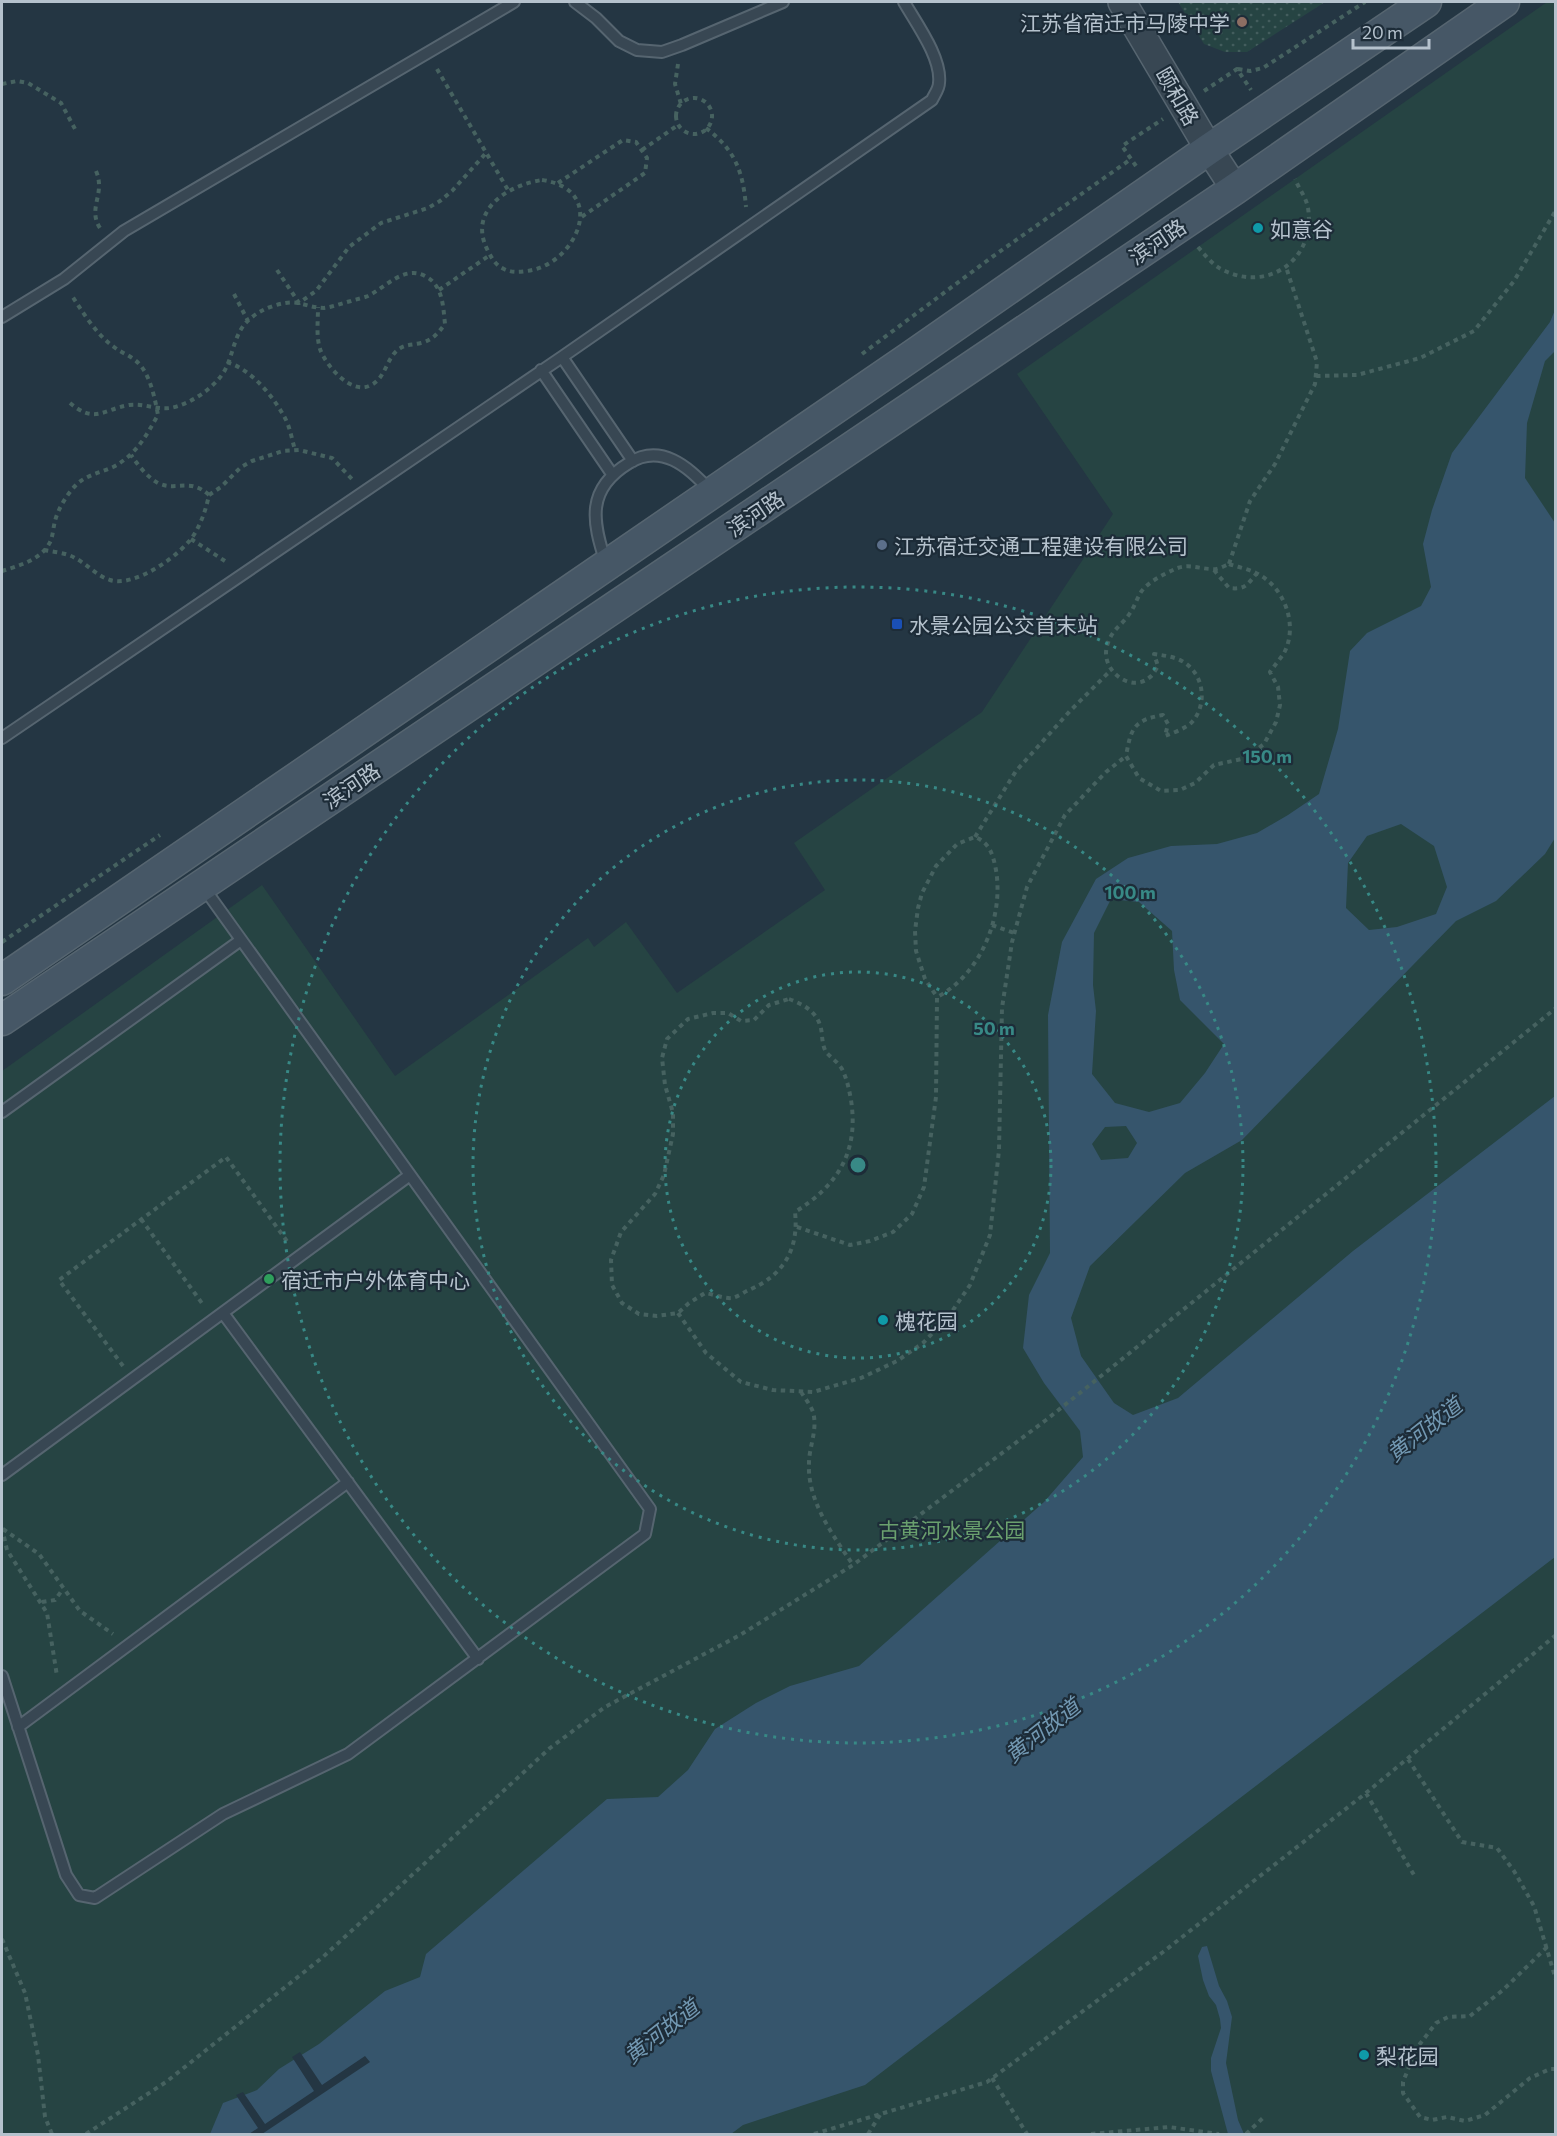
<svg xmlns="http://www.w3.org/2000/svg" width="1557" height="2136" font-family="Commissioner,'Noto Sans SC',sans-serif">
<defs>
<pattern id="grass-dots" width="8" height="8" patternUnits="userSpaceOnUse" patternTransform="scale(1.5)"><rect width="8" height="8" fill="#264443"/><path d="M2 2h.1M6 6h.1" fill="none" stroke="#435d5d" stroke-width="1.8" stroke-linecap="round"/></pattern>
</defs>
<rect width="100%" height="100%" fill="#243643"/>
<path fill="url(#grass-dots)" d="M 1178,2 L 1325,2 L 1247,52 L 1225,52 L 1204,44 Z"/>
<path fill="#264443" d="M 1547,2 L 1555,2 L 1555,2134 L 2,2134 L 2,1071 L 262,885 L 395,1076 L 588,938 L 594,947 L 626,922 L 677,993 L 825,890 L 794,843 L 982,712 L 1113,514 L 1017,374 Z"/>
<path fill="#36556c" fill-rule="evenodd" d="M 1555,310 L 1555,351 L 1545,361 L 1527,423 L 1525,478 L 1555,523 L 1555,838 L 1545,854 L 1496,901 L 1456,921 L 1242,1140 L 1185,1173 L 1090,1266 L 1071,1318 L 1081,1356 L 1114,1403 L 1133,1415 L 1178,1398 L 1353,1251 L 1555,1096 L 1555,1557 L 865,2085 L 743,2125 L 731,2134 L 210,2134 L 223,2103 L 257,2090 L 279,2069 L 319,2044 L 385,1991 L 420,1977 L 426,1954 L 607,1799 L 658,1797 L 688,1770 L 715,1729 L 756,1703 L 790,1686 L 859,1666 L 1044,1502 L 1083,1457 L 1080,1431 L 1044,1383 L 1023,1348 L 1029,1295 L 1050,1253 L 1048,1015 L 1062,942 L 1096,879 L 1128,858 L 1171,846 L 1217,844 L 1257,833 L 1288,815 L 1319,794 L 1338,729 L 1350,651 L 1367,633 L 1421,606 L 1431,587 L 1423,544 L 1432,510 L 1452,453 L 1550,322 ZM 1401,824 L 1434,846 L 1447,887 L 1436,914 L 1397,927 L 1369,930 L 1346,908 L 1348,863 L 1367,836 ZM 1111,899 L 1139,902 L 1172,931 L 1174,970 L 1180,1000 L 1224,1044 L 1205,1073 L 1180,1103 L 1149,1112 L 1115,1103 L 1092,1074 L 1096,1011 L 1093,985 L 1094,933 ZM 1126,1126 L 1137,1143 L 1128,1158 L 1101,1160 L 1092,1144 L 1105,1127 Z
M 1207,1946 L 1219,1986 L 1227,2001 L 1232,2017 L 1226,2063 L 1238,2120 L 1244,2134 L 1228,2134 L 1211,2071 L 1211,2058 L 1221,2028 L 1220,2019 L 1216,2005 L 1209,1996 L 1203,1980 L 1198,1956 L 1202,1947 Z"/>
<path fill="#243643" d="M 300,2052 L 322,2085 L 365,2056 L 370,2062 L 262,2134 L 249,2134 L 258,2128 L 236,2095 L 243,2092 L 265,2124 L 314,2091 L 292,2057 Z"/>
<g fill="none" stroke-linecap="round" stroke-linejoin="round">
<defs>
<path id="service" d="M 575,2 L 596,18 L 619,41 L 637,50 L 662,52 L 682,45 L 783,2
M 2,317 L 64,279 L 124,231 L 514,2
M 562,357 L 633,461
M 541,370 L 612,474
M 606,563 C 592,521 586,489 629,463 C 643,454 658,453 673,460 C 688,467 700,480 712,492
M 2,738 L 562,357 L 932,100 C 934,95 939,89 939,83 C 942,58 916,23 904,2
M 2,1112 L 241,940
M 223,1313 L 478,1659
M 2,1475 L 410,1175
M 2,1676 L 66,1875 L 79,1895 L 95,1898 L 223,1814 L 348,1754 L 645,1534 L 650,1509 L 204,888
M 18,1727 L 348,1482"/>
<path id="tertiary" d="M 1122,2 L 1209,149 L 1235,189"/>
<path id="secondary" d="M 2,980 L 913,355 L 1209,149 L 1426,2
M 2,1020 L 1235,189 L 1504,2"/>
</defs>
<use href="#service" stroke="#566570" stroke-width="14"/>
<use href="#tertiary" stroke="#566570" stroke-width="30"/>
<use href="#secondary" stroke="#566570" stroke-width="33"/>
<path stroke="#466260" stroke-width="4" stroke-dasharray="4.5 4.5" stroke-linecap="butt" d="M 678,64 L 675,84 L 681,104
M 437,69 L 508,190
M 1238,69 L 1250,71 L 1263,68 L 1365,2
M 2,84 L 17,81 L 28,83 L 61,103 L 75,129
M 1204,91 L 1237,69 L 1251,90
M676 116a18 18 0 1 1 36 0a18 18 0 1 1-36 0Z
M 706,128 C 735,150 743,171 746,207
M 642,150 L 678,125
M 1136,166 L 1122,146 L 1163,119
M 96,171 C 106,194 87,208 100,228
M 542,180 C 610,190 576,265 527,271 C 519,272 512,273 504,269 C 496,266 491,257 487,249 C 468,210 508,185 542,180 Z
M 558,183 L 623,140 L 636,142 L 647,158 L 645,173 L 580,218
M 1198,247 C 1206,256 1213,266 1225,271 C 1270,292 1316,258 1308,208 C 1306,197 1299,189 1295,179
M 277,270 L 299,303 L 316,291 L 349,247 L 381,223 L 428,208 L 440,201 L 452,191 L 486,153
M 439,290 L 490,255
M 234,294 L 248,321
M 862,354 L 992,257 L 1131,159
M 227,362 C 252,370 273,396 285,418 C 290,427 292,440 295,450
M 1316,376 L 1357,375 L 1420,358 L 1474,331 L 1514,281 L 1556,210
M 70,403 C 95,424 102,410 129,405 C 144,403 156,410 170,408 C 189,405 215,388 225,370 C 234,353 234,331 251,318 C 261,309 284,300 298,303 C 307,305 315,308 324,308 C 333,307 342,303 351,301 C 357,299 363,298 368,296 C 386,287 404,265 425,276 C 443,285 443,306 445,324 C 438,333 433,340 421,343 C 413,345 406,344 399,349 C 386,358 386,378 371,385 C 352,396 326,366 320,349 C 316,336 318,321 318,307
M 209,495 L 221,487 L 241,467 L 252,461 L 283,451 L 299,450 L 332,458 L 352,479
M 191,539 L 228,563
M 44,550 C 54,552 67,553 75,558 C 87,564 97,576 110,580 C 135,588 183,554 195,533 C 202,521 206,509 209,495 C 189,477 177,492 158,483 C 147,477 138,465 131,455
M 1229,564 C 1238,567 1248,569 1256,573 C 1284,586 1299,625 1284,653 C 1280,659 1275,665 1270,672 L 1278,687 L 1280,705 L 1276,722 L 1264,744 L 1246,758 L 1214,765 L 1195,783 L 1180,790 L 1161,791 L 1139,778 L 1126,756 C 1131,729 1133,720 1163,715 L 1168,724 L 1165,736 C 1173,733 1184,729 1191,723 C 1206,708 1205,681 1190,667 C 1180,657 1167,656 1154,654 L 1158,666 C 1156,669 1153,675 1150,677 C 1131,694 1100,670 1107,646 C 1112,628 1122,626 1130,613 C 1135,606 1137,598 1141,592 C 1148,582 1164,574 1175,569 C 1189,563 1199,569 1212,569 C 1217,570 1224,566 1229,564 Z
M 1229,564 L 1250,501 L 1275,464 L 1315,384 L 1317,362 L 1286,267
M 1214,570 L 1229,588 C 1245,590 1247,585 1257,573
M 2,571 C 18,566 40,560 49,544 C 53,538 53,528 55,521 C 58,509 67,494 76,485 C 86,475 100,473 113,467 C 136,455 146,436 158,415 C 155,399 151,379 141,366 C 133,356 123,354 114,347 C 96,334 84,314 72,296
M 975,837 L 1016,771 L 1070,711 L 1110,671
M 992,925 L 1014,933
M 2,942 L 160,835
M 789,999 C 802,1004 815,1010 820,1025 C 823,1033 821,1043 826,1052 C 831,1058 838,1062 842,1069 C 847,1079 849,1089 851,1100 C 859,1152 838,1185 795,1212 C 799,1249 784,1275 749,1290 C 744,1292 738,1297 732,1298 C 725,1299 713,1294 705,1293 L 689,1303 L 678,1313 L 657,1316 L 639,1314 L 622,1303 L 612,1285 L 611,1260 L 621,1232 L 655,1194 L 664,1175 L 673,1134 L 673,1113 L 665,1085 L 662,1058 L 667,1039 L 688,1019 L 713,1013 L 728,1013 L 741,1021 L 754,1020 L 769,1005 Z
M 141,1219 L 204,1306
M 797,1227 L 850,1245 L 870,1241 L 893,1232 L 912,1214 L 924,1187 L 936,1097 L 937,997 L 925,979 L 916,951 L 915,931 L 918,908 L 922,893 L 936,866 L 957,844 L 975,837 C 990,843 993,855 996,870 C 1004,918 980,975 937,997
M 678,1313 L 706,1353 L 741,1382 L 773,1390 L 813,1392 L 861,1378 L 897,1361 L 923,1343 L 949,1316 L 970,1285 L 990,1235 L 999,1150 L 1002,1008 L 1012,942 L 1027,887 L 1065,815 L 1106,772 L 1126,756
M 123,1366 L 59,1280 L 226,1157 L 289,1244
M 801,1392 C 805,1398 811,1406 813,1412 C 818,1429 809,1447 809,1463 C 807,1501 833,1535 853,1565
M 2,1528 L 7,1550 L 47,1613 L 57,1676
M 3,1529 L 39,1554 L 80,1611 L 113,1634
M 42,1602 L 55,1600 L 63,1589
M 1408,1759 L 1462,1842 L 1497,1848 L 1514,1871 L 1534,1906 L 1556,1980
M 1366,1793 L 1414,1875
M 2,1939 L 25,1993 L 38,2055 L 45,2117 L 52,2134
M 1547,1947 L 1503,1990 L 1470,2016 L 1448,2017 L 1436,2023 L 1416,2049 L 1403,2082 L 1403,2093 L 1420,2117 L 1432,2120 L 1447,2117 L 1465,2121 L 1485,2115 L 1530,2078 L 1550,2069 L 1556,2069
M 992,2078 L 1027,2134
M 86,2134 L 166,2082 L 323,1957 L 550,1748 L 605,1707 L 740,1635 L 853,1565 L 1046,1420 L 1116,1364 L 1556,1008
M 814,2134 L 987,2082 L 1163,1952 L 1366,1793 L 1556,1635
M 868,2134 L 880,2115
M 1091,2134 L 1169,2127 L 1219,2134
M 1246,2134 L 1264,2117"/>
<use href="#service" stroke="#384753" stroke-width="10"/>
<use href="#tertiary" stroke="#384753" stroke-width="27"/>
<use href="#secondary" stroke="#465766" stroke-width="30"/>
</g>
<g fill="none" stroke="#388986" stroke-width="3" stroke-dasharray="3 6">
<circle cx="858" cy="1165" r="193"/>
<circle cx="858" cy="1165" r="385"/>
<circle cx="858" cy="1165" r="578"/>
</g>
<circle fill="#8d6e63" stroke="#1d2c38" stroke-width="2" cx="1242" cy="22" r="6"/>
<g fill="#0f9aa8" stroke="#1d2c38" stroke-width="2">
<circle cx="1258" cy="228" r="6"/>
<circle cx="883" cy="1320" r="6"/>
<circle cx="1364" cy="2055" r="6"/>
</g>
<circle fill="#5c6f8a" stroke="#1d2c38" stroke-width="2" cx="882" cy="545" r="6"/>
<rect fill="#1a4fb4" stroke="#1d2c38" stroke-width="2" x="891" y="618" width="12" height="12" rx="3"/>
<circle fill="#2e9e5b" stroke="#1d2c38" stroke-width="2" cx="269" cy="1279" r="6"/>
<g text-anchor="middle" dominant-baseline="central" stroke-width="4.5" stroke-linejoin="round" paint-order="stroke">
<g font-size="21" fill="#b5c2cd" stroke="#1d2c38" text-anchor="start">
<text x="1230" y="22" text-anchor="end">江苏省宿迁市马陵中学</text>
<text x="1270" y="228">如意谷</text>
<text x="894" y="545">江苏宿迁交通工程建设有限公司</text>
<text x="909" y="624">水景公园公交首末站</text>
<text x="281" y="1279">宿迁市户外体育中心</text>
<text x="895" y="1320">槐花园</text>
<text x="1376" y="2055">梨花园</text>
</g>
<g font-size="21" fill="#b5c2cd" stroke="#1d2c38">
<text transform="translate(1178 96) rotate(60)">颐和路</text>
<text transform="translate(1157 241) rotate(-34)">滨河路</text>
<text transform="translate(755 513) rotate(-34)">滨河路</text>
<text transform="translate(351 785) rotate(-34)">滨河路</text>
</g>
<g font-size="21" fill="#6aa06e" stroke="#1d2c38">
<text x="952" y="1529">古黄河水景公园</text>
</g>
<g font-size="22" font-style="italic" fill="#7298b2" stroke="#1d2c38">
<text transform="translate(1424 1429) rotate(-38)">黄河故道</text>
<text transform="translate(1042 1730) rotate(-38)">黄河故道</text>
<text transform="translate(661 2031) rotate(-38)">黄河故道</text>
</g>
</g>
<circle cx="858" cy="1165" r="9" fill="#388986" stroke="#1d2c38" stroke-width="3"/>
<g font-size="18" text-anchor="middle" font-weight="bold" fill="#388986" stroke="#1d2c38" stroke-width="4.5" stroke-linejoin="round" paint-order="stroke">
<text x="1267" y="763">150 m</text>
<text x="1130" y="899">100 m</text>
<text x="994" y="1035">50 m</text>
</g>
<rect width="1557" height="2136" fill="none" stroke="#b5c2cd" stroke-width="6"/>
<path d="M1353 39v9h76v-9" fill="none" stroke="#b5c2cd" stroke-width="3"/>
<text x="1362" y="39" font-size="18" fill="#b5c2cd" stroke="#1d2c38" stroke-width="4.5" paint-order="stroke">20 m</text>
</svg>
